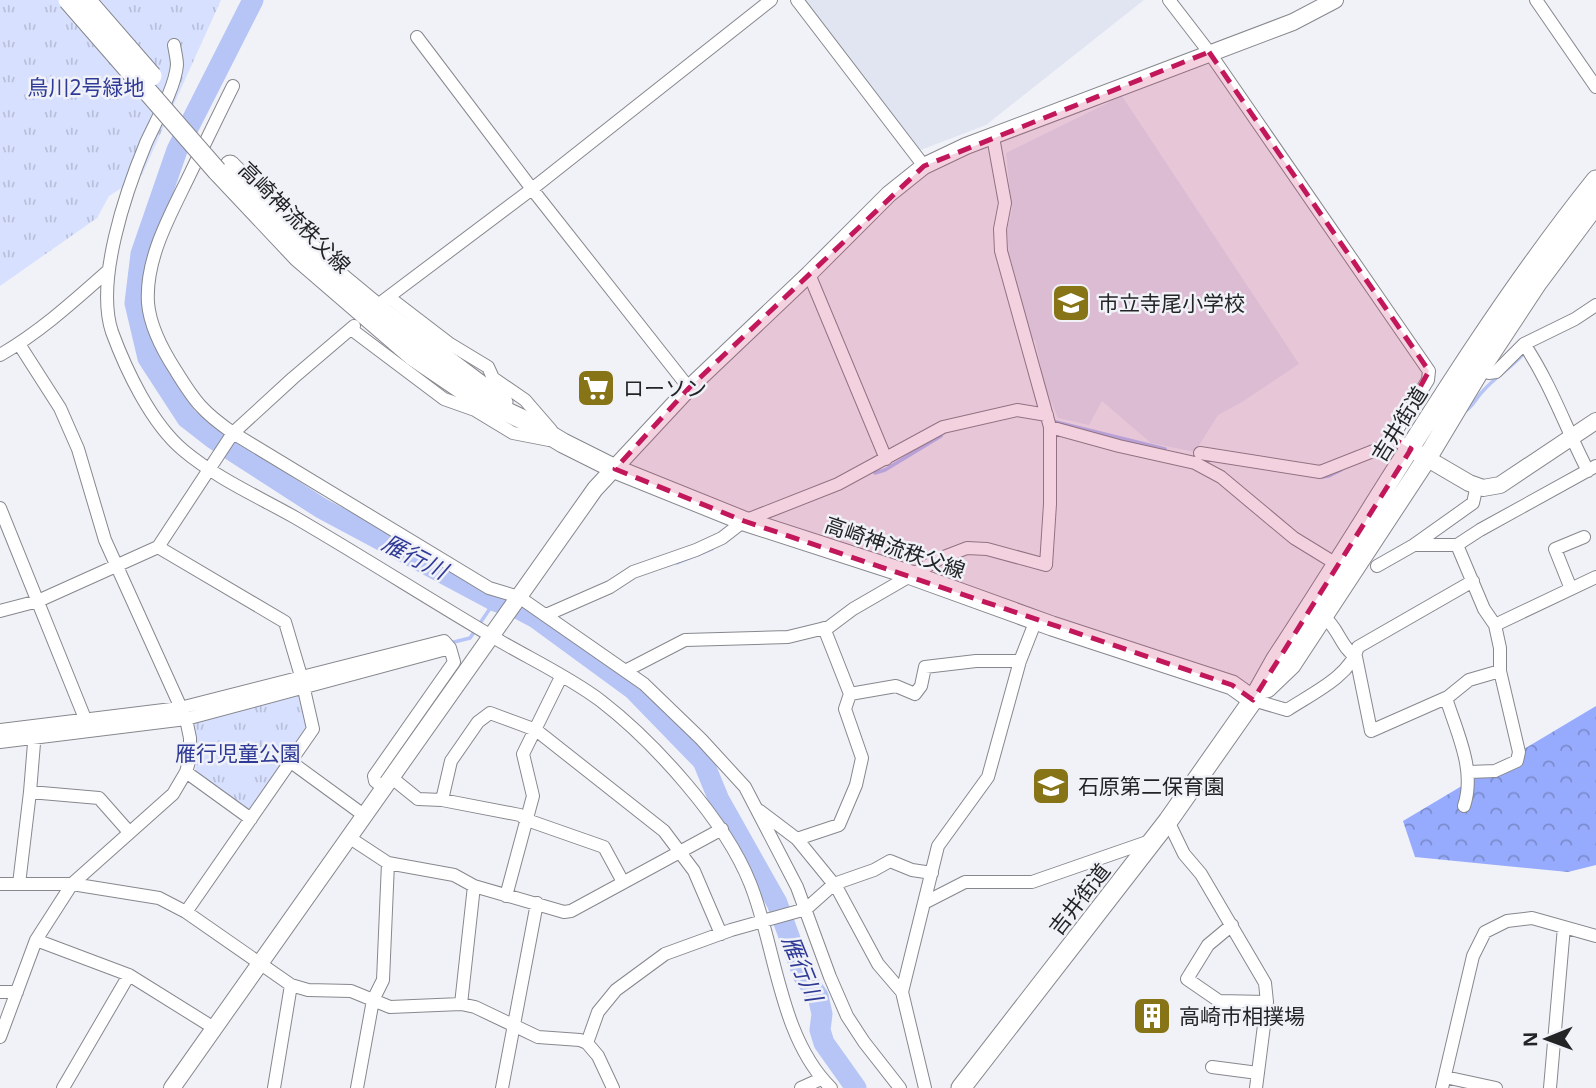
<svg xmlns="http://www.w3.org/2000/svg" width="1596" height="1088" font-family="'Noto Sans','Noto Sans JP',sans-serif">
<defs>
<pattern id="grass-tufts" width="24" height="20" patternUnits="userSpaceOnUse" patternTransform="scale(1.75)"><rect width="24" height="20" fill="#d7e0ff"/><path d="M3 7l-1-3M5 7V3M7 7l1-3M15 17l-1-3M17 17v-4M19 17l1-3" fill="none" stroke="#b8c0da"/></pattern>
<pattern id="forest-crowns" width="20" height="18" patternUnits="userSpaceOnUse" patternTransform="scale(1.75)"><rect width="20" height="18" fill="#96abfd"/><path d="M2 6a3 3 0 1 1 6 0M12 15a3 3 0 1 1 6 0" fill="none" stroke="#7a8bcd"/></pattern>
</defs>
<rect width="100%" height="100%" fill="#f1f2f8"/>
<path fill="#e1e5f2" d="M 803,0 L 1144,0 L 986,125 L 918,151 Z
M 1122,96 L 1299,364 L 1242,402 L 1218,415 L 1195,452 L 1151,443 L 1102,401 L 1089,425 L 1058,418 L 1045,387 L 1035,340 L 1032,340 L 1009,254 L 1007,230 L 1012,210 L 1006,153 Z"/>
<path fill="url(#grass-tufts)" d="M 0,0 L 221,0 L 142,175 L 109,196 L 97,218 L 0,286 Z
M 294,694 L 299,697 L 306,727 L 251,808 L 245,810 L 195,772 L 197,754 L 193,725 L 196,721 Z"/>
<path fill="url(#forest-crowns)" d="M 1596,706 L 1596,865 L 1568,872 L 1415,857 L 1403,821 Z"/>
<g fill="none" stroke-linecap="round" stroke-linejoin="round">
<path stroke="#b6c4f6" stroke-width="3.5" d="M 1464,412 C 1473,407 1476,398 1483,391 C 1496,376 1513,367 1525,352
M 1052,421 L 1165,449
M 1380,455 L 1399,447
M 875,473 L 885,470 L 941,436
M 1322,477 L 1329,476 L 1341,470
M 677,563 L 712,549
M 450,643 L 470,638 L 495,601"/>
<path stroke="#b6c4f6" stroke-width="21" d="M 253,0 L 177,150 L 141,254 L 135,303 L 148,358 L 187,418 L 214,439 L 321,508 L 495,601 L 519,609 L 536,618 L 633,689 L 703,761 L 719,800 L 777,903 L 803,975 L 818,996 L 822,1014 L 820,1030 L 824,1043 L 856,1088"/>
<defs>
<path id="street" d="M 797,0 L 924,166
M 1169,0 L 1209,52 L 1429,371 L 1428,380 L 1392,438 L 1411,449
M 1536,0 L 1596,87
M 417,37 L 532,189 L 689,388
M 174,45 C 175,51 177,59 177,65 C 175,88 156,121 146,143 C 126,191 95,281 112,332 C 126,370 151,423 183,450 C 216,478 259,497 296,518 C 363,557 427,598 493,637 C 528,658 568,676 601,701 C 654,742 725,820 750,883 C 776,947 779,1037 831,1088
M 233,86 C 219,114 205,143 191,172 C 172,212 145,257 148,303 C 150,327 163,351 176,371 C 195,402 203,412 233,433 L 489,588 L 519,597 L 644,684 L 701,739 L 745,787 L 797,887 L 830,977 L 847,1016 L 864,1042 L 900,1088
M 809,274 L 886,459
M 390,298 L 450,344 L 488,367 L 493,378 L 525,400 L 551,430
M 383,301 L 532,189 L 771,0
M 351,329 L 444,399 L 475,410 L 513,433 L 549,440
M 1524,344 C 1551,384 1566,429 1588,471
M 0,355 C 40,332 74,301 109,270
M 1481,368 L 1489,373 L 1496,372 L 1524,344 L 1575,319 L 1596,305
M 1050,427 L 1119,446 L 1195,463 L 1221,477 L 1294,538 L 1338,565
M 1200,453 L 1320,472 L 1386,446 L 1392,438
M 0,508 L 88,726
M 1457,545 L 1414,545 L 1473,503 L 1477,485
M 158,547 L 285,622 L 301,676 L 313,729 L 186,912
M 1377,566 L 1414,545
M 1571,589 L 1555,549 L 1584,537
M 0,611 L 38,601 L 158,547 L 233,433 L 293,378 L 354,326
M 546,615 L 610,587 L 633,572 L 696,550 L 722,538 L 744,521 L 838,484 L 943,427 L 1017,410 L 1047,415
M 1324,617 C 1338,627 1341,648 1356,657 L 1371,731 L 1448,697 L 1469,680 L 1500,671 L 1500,648 L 1495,625 L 1484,609 L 1457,545 L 1480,530 L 1596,466
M 1495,625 L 1596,577
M 627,670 L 685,640 L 788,637 L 829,627 L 853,609 L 941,558 L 967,548 L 987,549 L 1046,565 L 1050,504 L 1050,427 L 1001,251 L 1000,229 L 1005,203 L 993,137
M 850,694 L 896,686 L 915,694 L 921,686 L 925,667 L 976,661 L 1020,661
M 1446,698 C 1457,733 1476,770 1464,806
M 1253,700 L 1287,710 C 1311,694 1351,676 1358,647 L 1473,581
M 0,730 L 180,708 L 444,641 L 450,648 L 454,662 L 374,776 L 375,781 L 385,789
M 0,742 L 186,719 L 450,648
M 291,762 L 365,816
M 186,772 L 251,819
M 1469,772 L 1495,771 L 1517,761 L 1519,752 L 1500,671
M 392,778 L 418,799 L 442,800
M 30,792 L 99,798 L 129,832
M 760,811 L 797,839 L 837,888 L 878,964 L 902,992
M 1168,821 L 1184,854 L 1201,874 L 1265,983 L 1267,1002 L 1256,1088
M 350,838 L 388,863 L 454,875 L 474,886 L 564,912 L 571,911 L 722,829
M 797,839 L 839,825 L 856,785 L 862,758 L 845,709 L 850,694 L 824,628
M 623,882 L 604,847 L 527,820 L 520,815 L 442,800 L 451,761 L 478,722 L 490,713 L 536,730 L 664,831 L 694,871 L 721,934
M 0,884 L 72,884 L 159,898 L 186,912 L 291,985 L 308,990 L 351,991 L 390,1007 L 461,1004 L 475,1007 L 538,1037 L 580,1040 L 587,1043
M 19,884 L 30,792 L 35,731
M 506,896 L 533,796 L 523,754 L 561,677
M 924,903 L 965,882 L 1032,882 L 1150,841
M 1232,925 L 1208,945 L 1187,979 L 1219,1001 L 1267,1002
M 36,940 L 129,975 L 214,1028
M 0,992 L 17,992
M 461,1004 L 474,886
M 0,1037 L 36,940 L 72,884 L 173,794 L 186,772 L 190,758 L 190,738 L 186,719 L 105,540 L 78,449 L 60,408 L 19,344
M 1212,1067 L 1258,1073
M 1445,1077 L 1496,1088
M 63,1088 L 129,975
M 274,1088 L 291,985
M 357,1088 L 373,1000 L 383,980 L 388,863
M 502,1088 L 537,903
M 613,1088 L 598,1056 L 587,1043 L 598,1012 L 616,990 L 665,954 L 731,930 L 806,909 L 834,884 L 874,870 L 890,861 L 912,870 L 932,873
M 801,1088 L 821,1079
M 925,1088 L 902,992 L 938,846 L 988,777 L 1020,661 L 1036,620
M 1442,1088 L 1473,956 L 1485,932 L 1507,921 L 1532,918 L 1596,936
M 1550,1088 L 1564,927"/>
<path id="secondary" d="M 1416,452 L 1469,483 L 1483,488 L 1500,485 L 1596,421
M 172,1088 L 595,489 L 689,388 L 809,274 L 889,194 L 924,166 L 966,146 L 1293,22 L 1335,0"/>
<path id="primary" d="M 230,165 L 339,276 L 374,305 L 503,402
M 217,171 L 298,257 L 414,357 L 467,393 L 528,422 L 563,443 L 615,469 L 744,521 L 911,575 L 1052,626 L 1232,685 L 1253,700
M 1267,688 L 1291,665 L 1427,458 L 1481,368 L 1537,283 L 1596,204
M 961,1088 L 1168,821 L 1253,700 L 1276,659 C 1381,499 1476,330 1596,180"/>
</defs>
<use href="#street" stroke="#86888d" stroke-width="14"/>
<use href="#secondary" stroke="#86888d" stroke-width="18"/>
<use href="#primary" stroke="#86888d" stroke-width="21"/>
<use href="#street" stroke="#fff" stroke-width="12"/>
<use href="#secondary" stroke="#fff" stroke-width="16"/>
<use href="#primary" stroke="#fff" stroke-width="19"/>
<defs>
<path id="primary-bridge" d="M 68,0 L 217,171
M 86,0 L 152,76"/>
</defs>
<use href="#primary-bridge" stroke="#86888d" stroke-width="21" stroke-linecap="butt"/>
<use href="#primary-bridge" stroke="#fff" stroke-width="19"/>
</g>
<path fill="#c2185b" fill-opacity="0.2" stroke="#c2185b" stroke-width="5" stroke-dasharray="14 9" stroke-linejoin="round" d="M 1209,52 L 1429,371 L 1392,438 L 1411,449 L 1253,700 L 1232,685 L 744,521 L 615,469 L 689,388 L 924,166 Z"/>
<defs>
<symbol id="school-square" viewBox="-11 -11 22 22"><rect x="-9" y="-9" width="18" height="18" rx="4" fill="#867417" stroke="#f1f2f8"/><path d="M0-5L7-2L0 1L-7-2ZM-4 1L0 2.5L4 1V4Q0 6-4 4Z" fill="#fff"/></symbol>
<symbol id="supermarket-square" viewBox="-11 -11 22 22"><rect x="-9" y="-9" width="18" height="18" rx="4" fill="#867417" stroke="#f1f2f8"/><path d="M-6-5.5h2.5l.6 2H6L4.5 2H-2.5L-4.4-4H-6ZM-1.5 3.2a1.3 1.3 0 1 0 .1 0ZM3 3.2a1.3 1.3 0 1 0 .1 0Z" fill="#fff"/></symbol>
<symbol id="building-square" viewBox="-11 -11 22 22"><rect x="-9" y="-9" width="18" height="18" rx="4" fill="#867417" stroke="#f1f2f8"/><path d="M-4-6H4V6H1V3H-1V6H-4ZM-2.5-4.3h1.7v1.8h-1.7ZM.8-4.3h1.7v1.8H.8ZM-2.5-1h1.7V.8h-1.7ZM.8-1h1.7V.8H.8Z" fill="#fff"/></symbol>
</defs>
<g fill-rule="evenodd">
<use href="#school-square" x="1049" y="281" width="44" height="44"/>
<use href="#supermarket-square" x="574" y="366" width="44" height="44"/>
<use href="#school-square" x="1029" y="764" width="44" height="44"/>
<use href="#building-square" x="1130" y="994" width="44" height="44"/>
</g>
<g text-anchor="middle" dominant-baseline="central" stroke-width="5" stroke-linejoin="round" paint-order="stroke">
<g font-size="21" fill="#2f3a96" stroke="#f1f2f8">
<text x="86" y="87">烏川2号緑地</text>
<text x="238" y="753">雁行児童公園</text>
</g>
<g font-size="21" fill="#232426" stroke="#f1f2f8">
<text transform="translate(295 217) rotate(45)">高崎神流秩父線</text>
<text transform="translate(1399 424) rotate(-58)">吉井街道</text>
<text transform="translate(895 547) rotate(19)">高崎神流秩父線</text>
<text transform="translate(1079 899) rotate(-52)">吉井街道</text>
</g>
<g font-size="21" fill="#232426" stroke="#f1f2f8" text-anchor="start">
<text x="1098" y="303">市立寺尾小学校</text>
<text x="623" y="388">ローソン</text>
<text x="1078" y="786">石原第二保育園</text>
<text x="1179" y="1016">高崎市相撲場</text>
</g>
<g font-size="23" font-style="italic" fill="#2f3a97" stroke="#f1f2f8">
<text transform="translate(415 556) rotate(27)">雁行川</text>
<text transform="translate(803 968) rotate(68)">雁行川</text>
</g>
</g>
<g transform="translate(1547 1039) rotate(269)" stroke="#f1f2f8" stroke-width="5" paint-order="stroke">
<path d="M0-5L12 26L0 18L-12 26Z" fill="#232426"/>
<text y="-10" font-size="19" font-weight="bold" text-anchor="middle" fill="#232426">N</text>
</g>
</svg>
